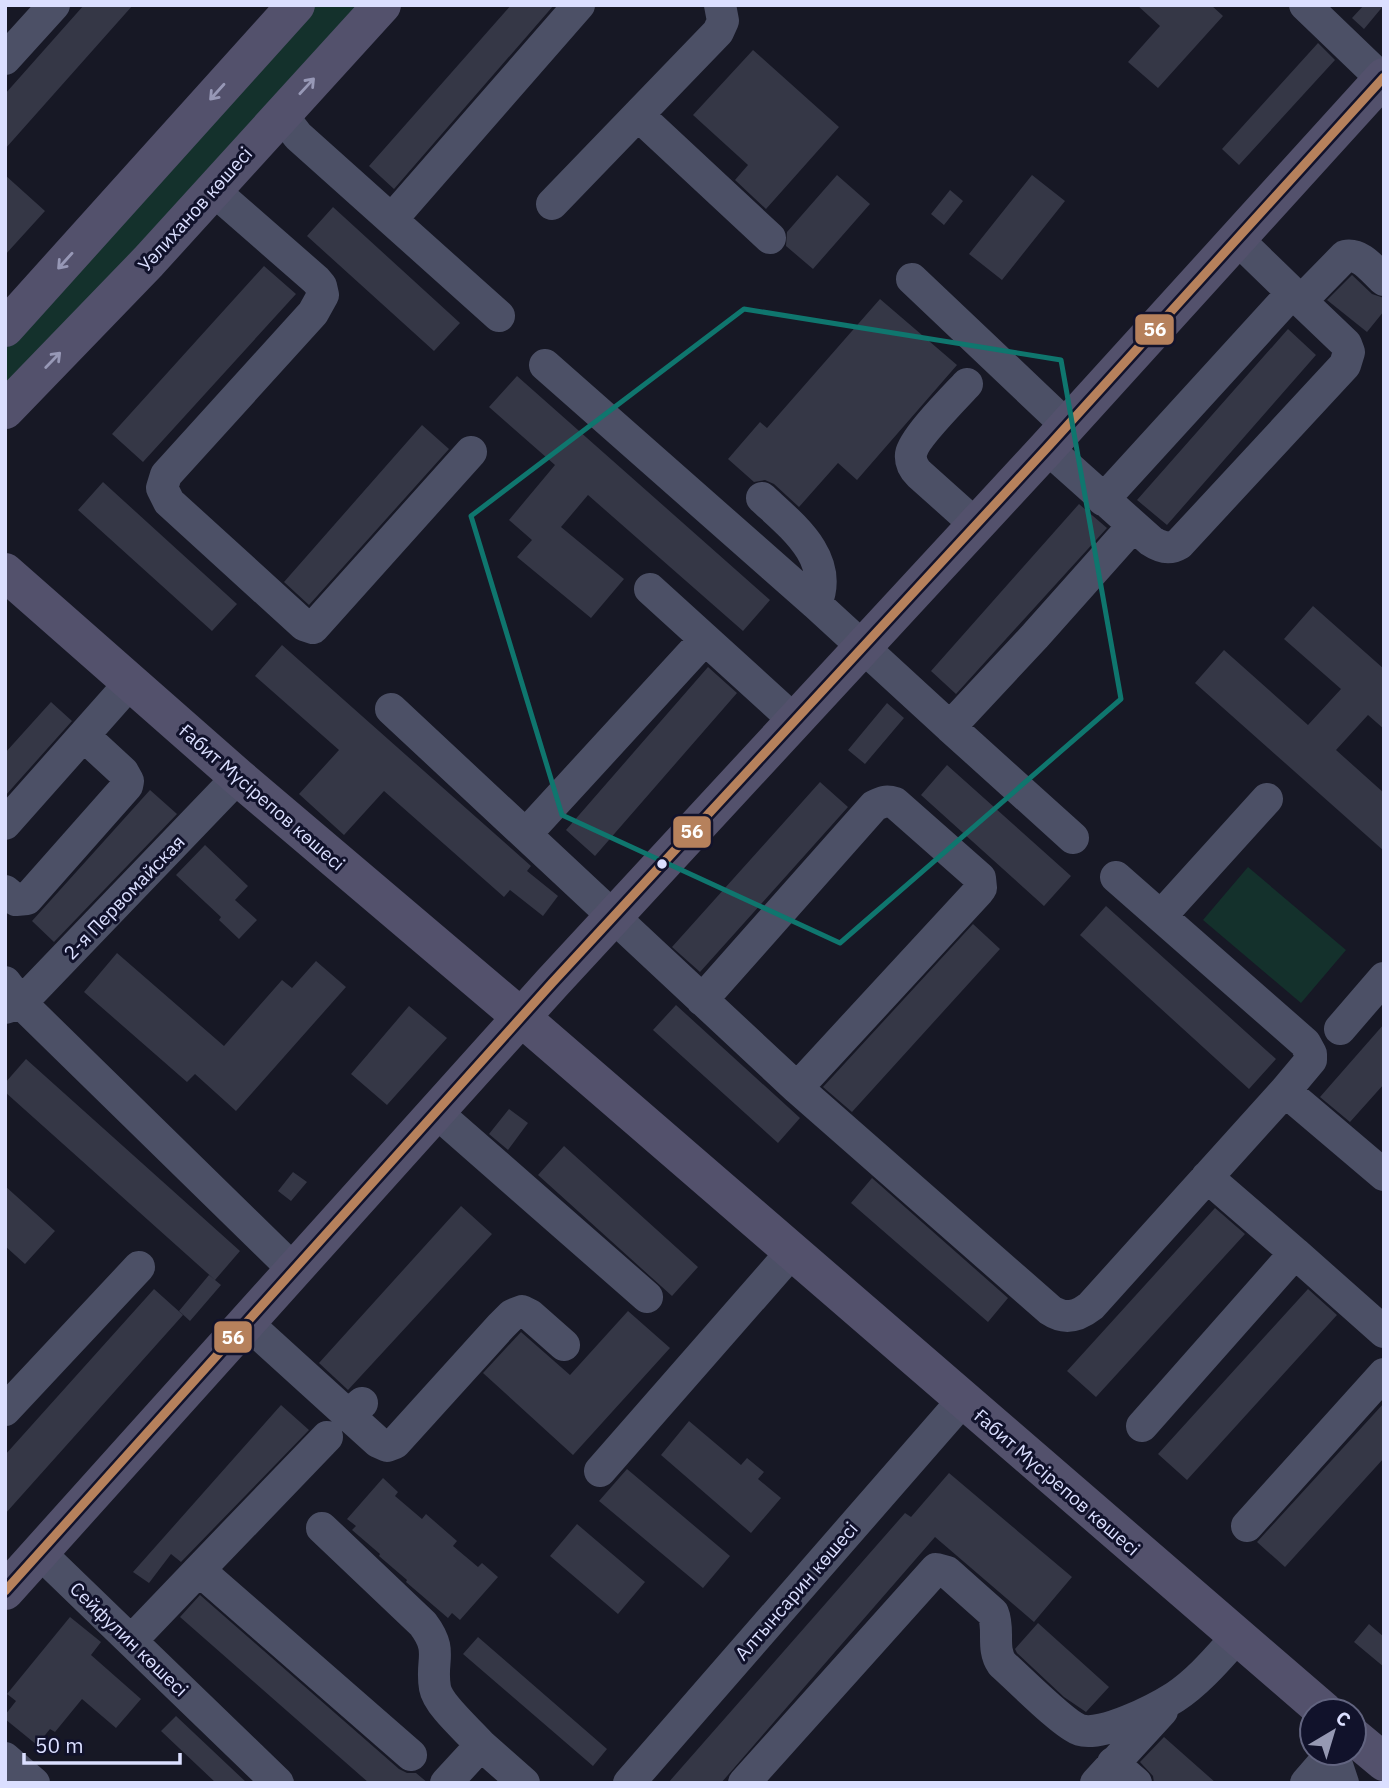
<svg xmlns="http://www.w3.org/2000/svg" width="1389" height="1788" font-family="'IBM Plex Sans',sans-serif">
<rect width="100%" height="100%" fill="#171825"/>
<path fill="#14312c" d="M 313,5 L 359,5 L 5,396 L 5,345 Z
M 1248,867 L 1346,950 L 1301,1003 L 1203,920 Z"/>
<path fill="#353746" d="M 84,5 L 133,5 L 5,149 L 5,94 Z
M 511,5 L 554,5 L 394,189 L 369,166 Z
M 1137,5 L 1211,5 L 1223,16 L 1158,88 L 1128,62 L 1160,26 Z
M 1364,5 L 1384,5 L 1364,29 L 1352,18 Z
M 1318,43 L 1335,60 L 1239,165 L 1222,149 Z
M 753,50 L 839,127 L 766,209 L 735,180 L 748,165 L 693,115 Z
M 5,175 L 45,211 L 5,255 Z
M 837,175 L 870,204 L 813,269 L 786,246 L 787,232 Z
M 1032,175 L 1065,201 L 1002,280 L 969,254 Z
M 950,190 L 963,201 L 944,225 L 931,214 Z
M 333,207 L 460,323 L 434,351 L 307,236 Z
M 264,266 L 296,294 L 143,462 L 112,434 Z
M 1352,275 L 1372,294 L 1384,298 L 1384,311 L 1367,332 L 1327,300 Z
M 880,299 L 957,365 L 857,480 L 838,463 L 799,507 L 774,484 L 765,480 L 754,482 L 728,459 L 760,422 L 767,428 Z
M 1288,329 L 1316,355 L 1167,525 L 1137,500 Z
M 517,376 L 770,600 L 743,631 L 588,495 L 561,527 L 624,579 L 591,618 L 517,557 L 532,540 L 509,520 L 555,465 L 489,407 Z
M 422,425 L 449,449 L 309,605 L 284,582 Z
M 103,482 L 237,604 L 212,631 L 78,510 Z
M 1079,504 L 1107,528 L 956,694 L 931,671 Z
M 1313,606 L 1384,669 L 1384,729 L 1368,715 L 1336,750 L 1384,793 L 1384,851 L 1195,683 L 1224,650 L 1308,725 L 1341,689 L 1284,639 Z
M 282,645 L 531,866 L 527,871 L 558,896 L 543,916 L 510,890 L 504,897 L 384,791 L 344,835 L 299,794 L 339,750 L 255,676 Z
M 708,667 L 737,693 L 595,856 L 566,830 Z
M 51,702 L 72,721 L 5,796 L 5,753 Z
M 887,703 L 904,718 L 865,764 L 848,750 Z
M 947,765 L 1071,876 L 1044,906 L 921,795 Z
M 820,782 L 848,807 L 700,972 L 672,947 Z
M 150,790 L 177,814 L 54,942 L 32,921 Z
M 205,845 L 248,886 L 235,900 L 257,920 L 239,939 L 219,920 L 221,917 L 176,875 Z
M 1106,906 L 1276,1059 L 1249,1089 L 1080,935 Z
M 973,924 L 1000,949 L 852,1112 L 823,1087 Z
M 117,953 L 224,1046 L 282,980 L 292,988 L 316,961 L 346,987 L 236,1111 L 195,1074 L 187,1082 L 84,992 Z
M 676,1005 L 800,1118 L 778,1143 L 653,1030 Z
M 409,1006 L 447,1038 L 387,1105 L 351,1074 Z
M 1384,1024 L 1384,1084 L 1350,1122 L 1320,1097 Z
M 26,1059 L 240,1251 L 215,1280 L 5,1092 L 5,1083 Z
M 509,1109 L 528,1123 L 508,1150 L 489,1134 Z
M 564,1146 L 698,1267 L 672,1296 L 538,1175 Z
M 293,1172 L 307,1182 L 291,1201 L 278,1191 Z
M 872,1178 L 1008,1298 L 988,1322 L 851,1203 Z
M 5,1186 L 55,1231 L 25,1264 L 5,1246 Z
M 461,1206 L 492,1234 L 348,1390 L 319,1363 Z
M 1215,1208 L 1245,1234 L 1096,1397 L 1067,1371 Z
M 209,1275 L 221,1285 L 190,1321 L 179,1311 Z
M 154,1289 L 183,1315 L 5,1514 L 5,1455 Z
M 1308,1289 L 1337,1315 L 1187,1480 L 1158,1454 Z
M 628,1311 L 670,1348 L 573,1455 L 483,1373 L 521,1332 L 570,1375 Z
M 1384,1403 L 1384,1458 L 1285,1567 L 1257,1542 Z
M 281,1405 L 309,1430 L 181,1562 L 171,1554 L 149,1583 L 133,1572 Z
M 689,1421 L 741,1465 L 747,1458 L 764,1472 L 758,1479 L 781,1498 L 751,1533 L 661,1455 Z
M 627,1469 L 730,1556 L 703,1588 L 599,1501 Z
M 949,1473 L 1072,1577 L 1034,1622 L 935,1537 L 721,1783 L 668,1783 L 905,1513 L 911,1517 Z
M 383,1478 L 398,1492 L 395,1496 L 422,1519 L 426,1514 L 457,1541 L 453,1546 L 478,1567 L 482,1563 L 498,1577 L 460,1620 L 452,1613 L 448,1618 L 406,1582 L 407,1580 L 379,1556 L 380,1554 L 352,1530 L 356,1526 L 347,1519 Z
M 577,1524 L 645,1582 L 618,1614 L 550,1556 Z
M 200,1595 L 399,1769 L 407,1773 L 416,1773 L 428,1783 L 369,1783 L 180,1617 Z
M 70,1617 L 101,1642 L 91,1655 L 141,1699 L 116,1728 L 82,1699 L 55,1732 L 50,1729 L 37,1745 L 5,1719 L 5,1715 L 16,1701 L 7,1694 Z
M 1038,1623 L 1109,1687 L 1086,1712 L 1064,1697 L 1017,1653 L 1015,1649 Z
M 1369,1624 L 1384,1637 L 1384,1667 L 1354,1642 Z
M 478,1637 L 607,1749 L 593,1766 L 463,1654 Z
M 176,1716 L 247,1783 L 216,1783 L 161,1731 Z
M 1164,1737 L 1216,1783 L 1154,1783 L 1153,1776 L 1140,1762 Z"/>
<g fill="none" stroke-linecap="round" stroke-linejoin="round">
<path stroke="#4c5066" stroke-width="32" d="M 1305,5 L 1382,79
M 5,59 L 54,5
M 281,114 L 298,136 L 499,316
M 638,115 L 770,238
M 213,190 L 316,280 L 321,286 L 323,295 L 313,313 L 166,475 L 162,488 L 169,502 L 304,625 L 313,628 L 471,452
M 552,204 L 718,32 L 723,21 L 720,5
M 392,219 L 579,5
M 1236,238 L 1301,301 L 1345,256 C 1361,253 1372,269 1384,280
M 912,279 L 1067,426
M 545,365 L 816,604
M 967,384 C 955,397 913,439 911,454 C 910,462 914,469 919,474 L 976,525
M 1047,448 L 1151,541 C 1160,547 1169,550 1179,544 L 1345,365 L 1349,352 L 1346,344 L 1301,301
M 762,498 C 792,526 835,558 816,604 L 950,727 L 1035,636 L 1133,526
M 1103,500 L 1292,293
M 650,589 L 794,720
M 391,709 L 797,1088 L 1050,1310 C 1065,1320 1077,1317 1091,1306 L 1285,1091
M 950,727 L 1073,838
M 5,824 L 130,683
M 526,834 L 705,639
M 1116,877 L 1305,1043 L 1311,1054 L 1311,1060 L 1285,1091 L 1384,1175
M 5,891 L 16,900 L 27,899 L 127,786 L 128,781 L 123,772 L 84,736
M 1161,916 L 1267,799
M 5,982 L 21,1003 L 294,1270
M 702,1000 L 874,806 C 882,802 886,800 895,803 L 980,878 L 981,888 L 978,892 L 797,1088
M 5,1008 L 21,1003 L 238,777
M 1340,1029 L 1384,978
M 436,1112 L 647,1297
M 1207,1177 L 1295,1253
M 247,1323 L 346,1413 L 353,1411 L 362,1403
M 5,1410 L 139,1267
M 346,1413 L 378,1442 L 387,1446 L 395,1443 L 501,1326 L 512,1315 L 522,1311 L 530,1315 L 564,1345
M 1142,1426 L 1295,1253 L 1384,1332
M 327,1437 L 199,1570 L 411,1755
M 600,1471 L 791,1253
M 1247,1526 L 1384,1374
M 322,1528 L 423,1624 C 444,1652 430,1659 435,1688 C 438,1705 469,1731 481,1745
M 40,1553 L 278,1783
M 131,1641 L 199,1570
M 1333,1753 L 1343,1783
M 5,1758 L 34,1783
M 1113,1763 L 1136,1783
M 446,1783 L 481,1745 L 524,1783
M 629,1783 L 963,1400
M 744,1783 L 936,1569 L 947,1572 L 993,1613 C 1000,1630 991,1648 1002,1664 C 1018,1678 1064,1725 1080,1730 C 1102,1737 1156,1709 1175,1697 C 1199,1681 1218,1658 1237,1637
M 1096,1783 L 1162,1711
M 1306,1783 L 1332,1753"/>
<path stroke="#53516c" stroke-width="38" d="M 5,328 L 296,5
M 5,410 L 148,262 L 382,5
M 5,572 L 238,777 L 522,1018 L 1324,1711
M 5,1591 L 552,983 L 1047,448 L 1384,77
M 1354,1737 L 1384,1762"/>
<defs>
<path id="bus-1" d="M 5,1591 L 552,983 L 1047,448 L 1384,77"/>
</defs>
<use href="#bus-1" stroke="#11122b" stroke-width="14"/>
<use href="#bus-1" stroke="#b6815c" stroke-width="9"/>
</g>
<defs><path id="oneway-shaft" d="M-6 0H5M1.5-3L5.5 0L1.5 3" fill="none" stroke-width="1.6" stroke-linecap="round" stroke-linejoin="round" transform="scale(1.75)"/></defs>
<g stroke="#9798b6">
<use href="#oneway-shaft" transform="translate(307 86) rotate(-47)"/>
<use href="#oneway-shaft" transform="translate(217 92) rotate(132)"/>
<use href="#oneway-shaft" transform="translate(65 261) rotate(132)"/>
<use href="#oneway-shaft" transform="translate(53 360) rotate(-46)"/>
</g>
<path fill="none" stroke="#0f766e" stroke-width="5" stroke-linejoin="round" d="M 744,309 L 1061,360 L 1121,699 L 840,943 L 562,815 L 471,516 Z"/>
<circle fill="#dbdfff" stroke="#11122b" stroke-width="2.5" cx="662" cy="864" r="6"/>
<g text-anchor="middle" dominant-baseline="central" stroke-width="6" stroke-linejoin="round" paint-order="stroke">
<g font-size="19" fill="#dbdfff" stroke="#11122b">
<text transform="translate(195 209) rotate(-48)">Уәлиханов көшесі</text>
<text transform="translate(262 797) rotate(41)">Ғабит Мүсірепов көшесі</text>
<text transform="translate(124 897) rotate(-46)">2-я Первомайская</text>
<text transform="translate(1057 1482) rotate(41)">Ғабит Мүсірепов көшесі</text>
<text transform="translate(796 1591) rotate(-49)">Алтынсарин көшесі</text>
<text transform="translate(129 1639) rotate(44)">Сейфулин көшесі</text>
</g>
</g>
<g stroke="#11122b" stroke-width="2.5">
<rect x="1134" y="313" width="41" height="33" rx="7" fill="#b6815c"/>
<rect x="672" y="815" width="40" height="34" rx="7" fill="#b6815c"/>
<rect x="213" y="1320" width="40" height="34" rx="7" fill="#b6815c"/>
</g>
<g font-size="19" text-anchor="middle" font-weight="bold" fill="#fff">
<text x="1155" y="336">56</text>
<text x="692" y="838">56</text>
<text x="233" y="1344">56</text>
</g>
<rect width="1389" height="1788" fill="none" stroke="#dbdfff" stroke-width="14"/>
<g transform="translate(1333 1732) rotate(38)"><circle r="33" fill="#11122b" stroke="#626480" stroke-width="2"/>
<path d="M0-5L12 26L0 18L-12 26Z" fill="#9699b3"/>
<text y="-10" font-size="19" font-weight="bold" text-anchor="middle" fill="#dbdfff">С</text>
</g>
<path d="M24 1753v10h156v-10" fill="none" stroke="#dbdfff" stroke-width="3.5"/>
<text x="35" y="1753" font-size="21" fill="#dbdfff" stroke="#11122b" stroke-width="5" paint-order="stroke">50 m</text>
</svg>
